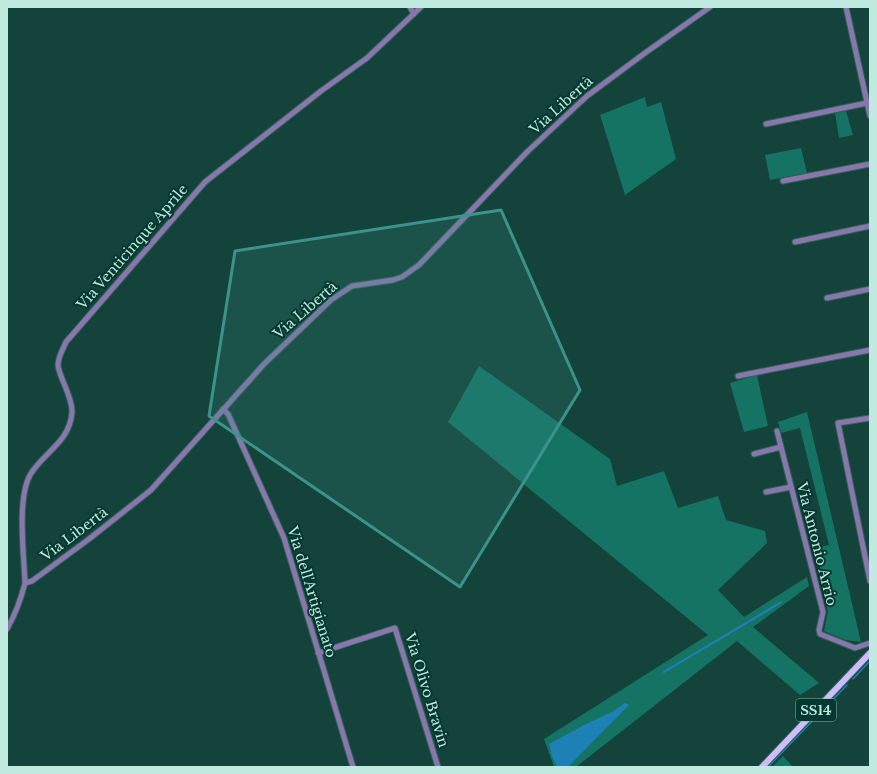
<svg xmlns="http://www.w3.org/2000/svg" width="877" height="774" font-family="'Libre Baskerville',serif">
<rect width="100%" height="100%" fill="#13433a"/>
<path fill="#157363" d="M 645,97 L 647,107 L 661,102 L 676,159 L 625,195 L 600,115 Z
M 846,111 L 853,135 L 839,138 L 835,113 Z
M 801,148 L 807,173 L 770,180 L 765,155 Z
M 479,366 L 610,459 L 617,486 L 664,471 L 678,508 L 718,496 L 726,520 L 765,531 L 767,543 L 718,590 L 744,617 L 807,577 L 809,586 L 753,627 L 819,683 L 800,695 L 737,641 L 576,767 L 554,767 L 544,739 L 708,635 L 448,422 Z
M 757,375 L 768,426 L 744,432 L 730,383 Z
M 807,412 L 861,642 L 845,640 L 824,631 L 828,611 L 819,579 L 822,578 L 815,548 L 829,545 L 800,428 L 781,433 L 778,422 Z
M 783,756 L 793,767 L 772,767 Z"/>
<path fill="#1e81b6" d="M 781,601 L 782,603 L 664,673 L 662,672 Z
M 625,703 L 629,705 L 568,767 L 557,767 L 552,756 L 549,744 L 584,725 L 612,712 Z"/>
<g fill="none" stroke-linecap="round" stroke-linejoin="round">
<path stroke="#1e81b6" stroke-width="1.5" d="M 853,679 L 870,661
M 768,767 L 847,685"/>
<defs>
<path id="minor" d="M 410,7 L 414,14
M 846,7 L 870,116
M 766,124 L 867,103
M 783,181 L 870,164
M 795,242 L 870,226
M 827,298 L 870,289
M 738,376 L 870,350
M 223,409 L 228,414 L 284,538 L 353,767
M 870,418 L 838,423 L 870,581
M 777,431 L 823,612 L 819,630 L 820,634 L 855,648 L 870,643
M 754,454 L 781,447
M 766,492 L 791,487
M 25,583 L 32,581 L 89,539 L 151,490 L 264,364 L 331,300 L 352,286 L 393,280 L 402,277 L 419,265 L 527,152 L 587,96 L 645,53 L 710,7
M 7,629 C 15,615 21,599 25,583 C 24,555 16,494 32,472 C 46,451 70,441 72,412 C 73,398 59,377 58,365 C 58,357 63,349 66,342 L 205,182 L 321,91 L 367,58 L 421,7
M 318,653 L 395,628 L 438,767"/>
<path id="major" d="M 762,767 L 870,653"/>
</defs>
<use href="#minor" stroke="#326158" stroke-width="7"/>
<use href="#major" stroke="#326158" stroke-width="8"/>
<use href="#minor" stroke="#8777ac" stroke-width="5"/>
<use href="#major" stroke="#cfbcfc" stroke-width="6"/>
</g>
<path fill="#3b938a" fill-opacity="0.2" stroke="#3b938a" stroke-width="3" stroke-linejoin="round" d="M 501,210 L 580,390 L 460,587 L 209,416 L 235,251 Z"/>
<g text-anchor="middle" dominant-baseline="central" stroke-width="4" stroke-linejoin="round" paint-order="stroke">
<rect fill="#053830" stroke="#88b4aa" stroke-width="1" x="796" y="699" width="40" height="22" rx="3"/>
<g font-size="13" font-weight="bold" fill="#c0e9df">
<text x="816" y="710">SS14</text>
</g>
<g font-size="14" fill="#c0e9df" stroke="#053830">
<text transform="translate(561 105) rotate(-42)">Via Libertà</text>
<text transform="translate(132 247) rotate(-49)">Via Venticinque Aprile</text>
<text transform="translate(305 310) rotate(-41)">Via Libertà</text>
<text transform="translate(74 534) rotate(-37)">Via Libertà</text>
<text transform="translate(817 544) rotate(76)">Via Antonio Arrio</text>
<text transform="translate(312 592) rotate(73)">Via dell'Artigianato</text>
<text transform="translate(427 690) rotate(73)">Via Olivo Bravin</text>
</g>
</g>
<rect width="877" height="774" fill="none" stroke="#c0e9df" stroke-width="16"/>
</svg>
